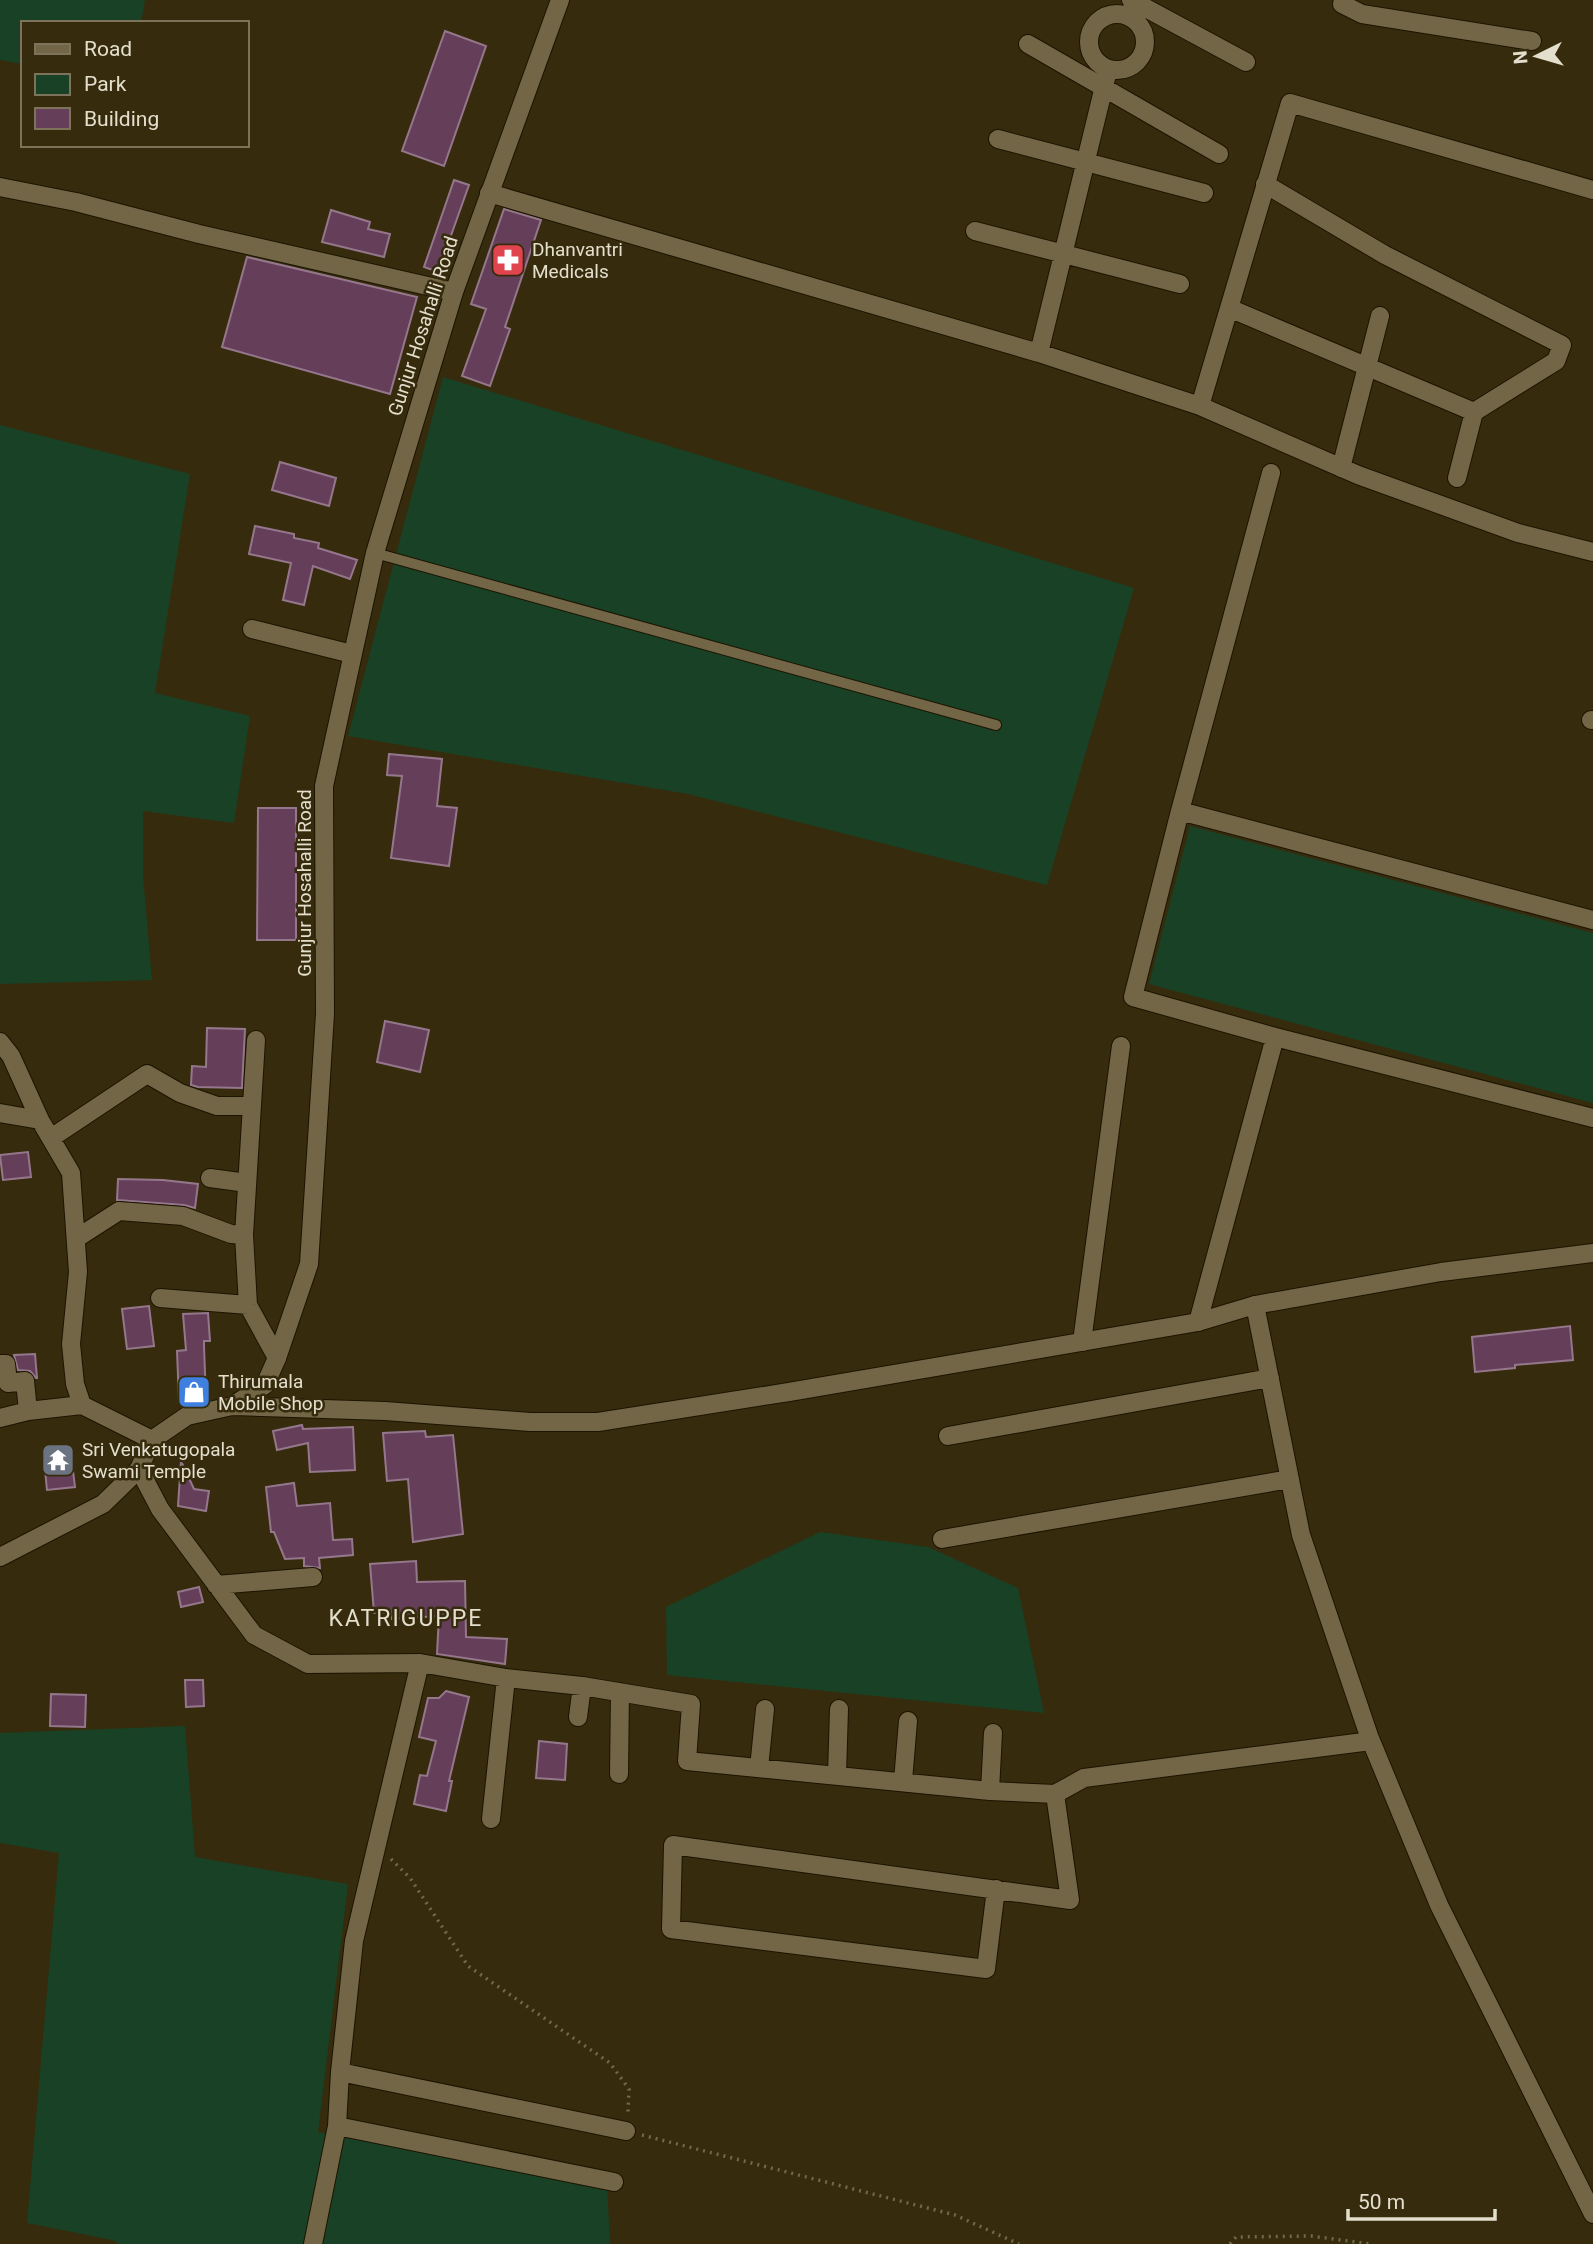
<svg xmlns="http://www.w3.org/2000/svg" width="1593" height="2244" font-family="Roboto,sans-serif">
<rect width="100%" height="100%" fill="#362c0d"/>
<path fill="#194125" d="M 0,0 L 145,0 L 141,23 L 23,23 L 23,64 L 0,60 Z
M 443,377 L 1134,588 L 1047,885 L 688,794 L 348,736 Z
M 0,425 L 190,474 L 155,693 L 250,716 L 234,823 L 143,811 L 143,876 L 152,980 L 0,984 Z
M 1190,826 L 1593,933 L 1593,1103 L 1149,984 Z
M 820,1532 L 928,1547 L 1018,1588 L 1044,1713 L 667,1675 L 666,1607 Z
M 185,1726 L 195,1857 L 348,1884 L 318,2132 L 607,2185 L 610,2244 L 120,2244 L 112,2240 L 27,2223 L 59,1853 L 0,1843 L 0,1733 Z"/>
<path fill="#653e5a" stroke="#95778c" stroke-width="2" d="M 445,31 L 486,46 L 444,166 L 402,151 Z
M 454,180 L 469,185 L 438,272 L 424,267 Z
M 504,209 L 541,220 L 505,327 L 510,329 L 490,386 L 462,376 L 486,309 L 471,304 Z
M 331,210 L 370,222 L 368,229 L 390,234 L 384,257 L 322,242 Z
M 247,257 L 417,297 L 390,394 L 222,347 Z
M 280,462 L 336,478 L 329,506 L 272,490 Z
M 255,526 L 294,534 L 294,538 L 319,543 L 318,548 L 357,560 L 350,579 L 313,566 L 304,605 L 283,600 L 291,563 L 249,554 Z
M 389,754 L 442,759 L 437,806 L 457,808 L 449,866 L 391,858 L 402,776 L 387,775 Z
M 258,808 L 296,808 L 296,940 L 257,940 Z
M 385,1021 L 429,1030 L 420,1072 L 377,1062 Z
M 207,1028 L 245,1029 L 242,1088 L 198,1087 L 191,1085 L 192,1066 L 206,1067 Z
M 28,1152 L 31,1177 L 3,1180 L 0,1155 Z
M 118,1179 L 163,1180 L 198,1184 L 195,1208 L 184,1205 L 117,1200 Z
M 149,1306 L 154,1346 L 127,1349 L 122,1309 Z
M 208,1313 L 210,1341 L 204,1341 L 204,1346 L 206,1400 L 179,1401 L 177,1351 L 186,1350 L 183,1314 Z
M 1570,1326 L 1573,1360 L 1515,1365 L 1515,1368 L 1475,1372 L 1472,1337 Z
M 35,1354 L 37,1378 L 36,1378 L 30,1371 L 18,1370 L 14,1355 Z
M 302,1425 L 303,1429 L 353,1427 L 355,1470 L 310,1472 L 308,1443 L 277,1450 L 273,1431 Z
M 425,1431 L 426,1437 L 453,1435 L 463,1534 L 413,1542 L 408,1479 L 387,1481 L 383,1433 Z
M 70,1447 L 75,1487 L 47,1490 L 43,1450 Z
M 181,1461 L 194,1489 L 209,1491 L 206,1511 L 178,1506 Z
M 294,1483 L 297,1506 L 330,1503 L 333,1540 L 352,1539 L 353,1555 L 319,1558 L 320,1568 L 304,1566 L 304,1558 L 285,1559 L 274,1532 L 271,1532 L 266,1487 Z
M 416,1561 L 417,1582 L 465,1581 L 466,1637 L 507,1639 L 505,1664 L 437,1654 L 439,1616 L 392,1619 L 391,1612 L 374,1613 L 370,1564 Z
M 199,1587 L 203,1602 L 181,1607 L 178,1592 Z
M 185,1680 L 203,1680 L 204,1706 L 186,1707 Z
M 446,1691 L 469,1697 L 449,1781 L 452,1781 L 446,1811 L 414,1804 L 420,1775 L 427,1776 L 436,1741 L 419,1737 L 428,1698 L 439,1698 Z
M 51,1694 L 86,1695 L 85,1727 L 50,1726 Z
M 539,1741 L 567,1744 L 565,1780 L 536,1778 Z"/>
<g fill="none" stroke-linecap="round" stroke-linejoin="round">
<defs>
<path id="lane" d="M 375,553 L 996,725"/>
<path id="street" d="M 1131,0 L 1246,62
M 1343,0 L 1342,4 L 1362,14 L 1532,41
M1089 42a28 28 0 1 1 56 0a28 28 0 1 1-56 0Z
M 1028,44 L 1219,154
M 998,139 L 1204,193
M 1265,184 L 1385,255 L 1562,345 L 1556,361 L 1474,412 L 1457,478
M 0,187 L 76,202 L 199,234 L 454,292
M 489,193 L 1039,353 L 1200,406 L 1358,475 L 1518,533 L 1593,552
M 975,231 L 1180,284
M 1229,308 L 1474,412
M 1039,353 L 1108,70
M 1200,406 L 1290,103 L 1593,190
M 1341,468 L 1380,316
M 252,629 L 352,654
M 1591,720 L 1593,720
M 1180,811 L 1271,473
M 1593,920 L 1180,811 L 1133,997 L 1275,1037 L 1593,1118
M 0,1042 L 11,1056 L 40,1120 L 71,1173 L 78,1272 L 71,1344 L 75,1384 L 82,1405 L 152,1440
M 0,1113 L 40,1120
M 51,1138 L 147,1074 L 180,1093 L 217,1106 L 252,1106
M 210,1178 L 247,1183
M 244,1235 L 256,1040
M 77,1238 L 119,1211 L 183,1216 L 231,1234 L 244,1235 L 248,1305 L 277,1358
M 160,1298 L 248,1305
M 1255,1305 L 1301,1535 L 1369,1736 L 1439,1905 L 1593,2214
M 1198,1322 L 1275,1037
M 1082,1342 L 1121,1046
M 0,1364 L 6,1364 L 8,1383 L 25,1381 L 28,1411
M 0,1418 L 28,1411 L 82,1405
M 948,1436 L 1270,1378
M 139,1469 L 160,1509 L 254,1635 L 308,1664 L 420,1663 L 506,1678 L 582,1686 L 691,1704 L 687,1761 L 990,1791 L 1055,1794 L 1070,1900 L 673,1845 L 671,1929 L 986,1969 L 996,1889
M 942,1539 L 1290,1479
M 216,1585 L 313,1577
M 578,1717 L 582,1686
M 759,1768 L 765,1709
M 619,1774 L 620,1692
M 837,1775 L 839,1709
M 903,1781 L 908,1721
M 990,1791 L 993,1733
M 1055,1794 L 1084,1778 L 1371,1741
M 491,1819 L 506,1678
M 340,2072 L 626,2131
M 337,2126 L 614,2182
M 313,2244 L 337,2126 L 340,2072 L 354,1941 L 420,1663"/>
<path id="secondary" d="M 233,1406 L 385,1411 L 530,1422 L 598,1422 L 789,1392 L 1198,1322 L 1255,1305 L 1441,1272 L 1593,1253
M 0,1557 L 103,1504 L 139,1469 L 152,1440 L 187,1416 L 232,1406 L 265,1385 L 277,1358 L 309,1264 L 325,1014 L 324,786 L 375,553 L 454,292 L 560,0"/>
</defs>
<use href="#lane" stroke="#1c1401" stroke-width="12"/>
<use href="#street" stroke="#1c1401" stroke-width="20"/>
<use href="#secondary" stroke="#1c1401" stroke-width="20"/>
<path stroke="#71684e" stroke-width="3.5" stroke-dasharray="2 5" stroke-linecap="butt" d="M 391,1859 L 410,1878 L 468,1966 L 610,2063 L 629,2089 L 628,2112
M 642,2135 L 955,2215 L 1019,2244
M 1230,2244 L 1236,2237 L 1311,2236 L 1371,2244"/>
<use href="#lane" stroke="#726646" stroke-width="10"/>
<use href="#street" stroke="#726646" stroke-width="18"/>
<use href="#secondary" stroke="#726646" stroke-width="18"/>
</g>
<defs>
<symbol id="pharmacy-square" viewBox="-11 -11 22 22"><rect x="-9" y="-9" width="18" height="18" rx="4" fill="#e0444e" stroke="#362c0d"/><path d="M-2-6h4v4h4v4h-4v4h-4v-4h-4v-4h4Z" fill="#fff"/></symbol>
<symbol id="shop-square" viewBox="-11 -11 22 22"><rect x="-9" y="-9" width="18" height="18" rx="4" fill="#3f7fe0" stroke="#362c0d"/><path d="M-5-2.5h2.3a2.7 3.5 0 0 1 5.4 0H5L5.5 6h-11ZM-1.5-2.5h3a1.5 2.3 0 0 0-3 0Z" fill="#fff"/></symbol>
<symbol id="temple-square" viewBox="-11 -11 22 22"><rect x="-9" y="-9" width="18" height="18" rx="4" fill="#6b7280" stroke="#362c0d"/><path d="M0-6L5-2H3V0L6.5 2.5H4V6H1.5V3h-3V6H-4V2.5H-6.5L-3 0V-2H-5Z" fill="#fff"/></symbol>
</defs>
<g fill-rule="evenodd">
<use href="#pharmacy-square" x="489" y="241" width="38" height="38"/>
<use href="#shop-square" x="175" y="1373" width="38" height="38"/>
<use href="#temple-square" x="39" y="1441" width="38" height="38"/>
</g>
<g text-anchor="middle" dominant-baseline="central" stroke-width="5" stroke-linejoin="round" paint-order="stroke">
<g font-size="19" fill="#e4decd" stroke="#362c0d" text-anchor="start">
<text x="532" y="249">Dhanvantri<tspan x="532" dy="22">Medicals</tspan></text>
<text x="218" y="1381">Thirumala<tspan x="218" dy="22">Mobile Shop</tspan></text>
<text x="82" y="1449">Sri Venkatugopala<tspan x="82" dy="22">Swami Temple</tspan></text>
</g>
<g font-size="19" fill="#e4decd" stroke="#362c0d">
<text transform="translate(423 326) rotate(-72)">Gunjur Hosahalli Road</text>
<text transform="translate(304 883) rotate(-90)">Gunjur Hosahalli Road</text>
</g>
<g font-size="23" letter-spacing="2" fill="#e4decd" stroke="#362c0d">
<text x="406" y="1618">KATRIGUPPE</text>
</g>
</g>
<rect x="21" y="21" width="228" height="126" fill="#362c0d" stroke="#7c735a" stroke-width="2"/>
<rect x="35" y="44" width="35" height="10" fill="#726646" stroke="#7c735a" stroke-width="2"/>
<text x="84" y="56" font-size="21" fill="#e4decd">Road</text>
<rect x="35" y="74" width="35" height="21" fill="#194125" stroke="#7c735a" stroke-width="2"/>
<text x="84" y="91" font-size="21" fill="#e4decd">Park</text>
<rect x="35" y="108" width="35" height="21" fill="#653e5a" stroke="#7c735a" stroke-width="2"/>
<text x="84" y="126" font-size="21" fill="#e4decd">Building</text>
<g transform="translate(1537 56) rotate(265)" stroke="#362c0d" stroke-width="5" paint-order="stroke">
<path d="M0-5L12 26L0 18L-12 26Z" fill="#e4decd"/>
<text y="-10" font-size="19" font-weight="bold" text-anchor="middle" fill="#e4decd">N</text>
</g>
<path d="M1348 2209v10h147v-10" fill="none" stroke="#e4decd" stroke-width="3.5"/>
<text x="1358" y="2209" font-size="21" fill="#e4decd" stroke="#362c0d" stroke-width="5" paint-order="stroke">50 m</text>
</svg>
